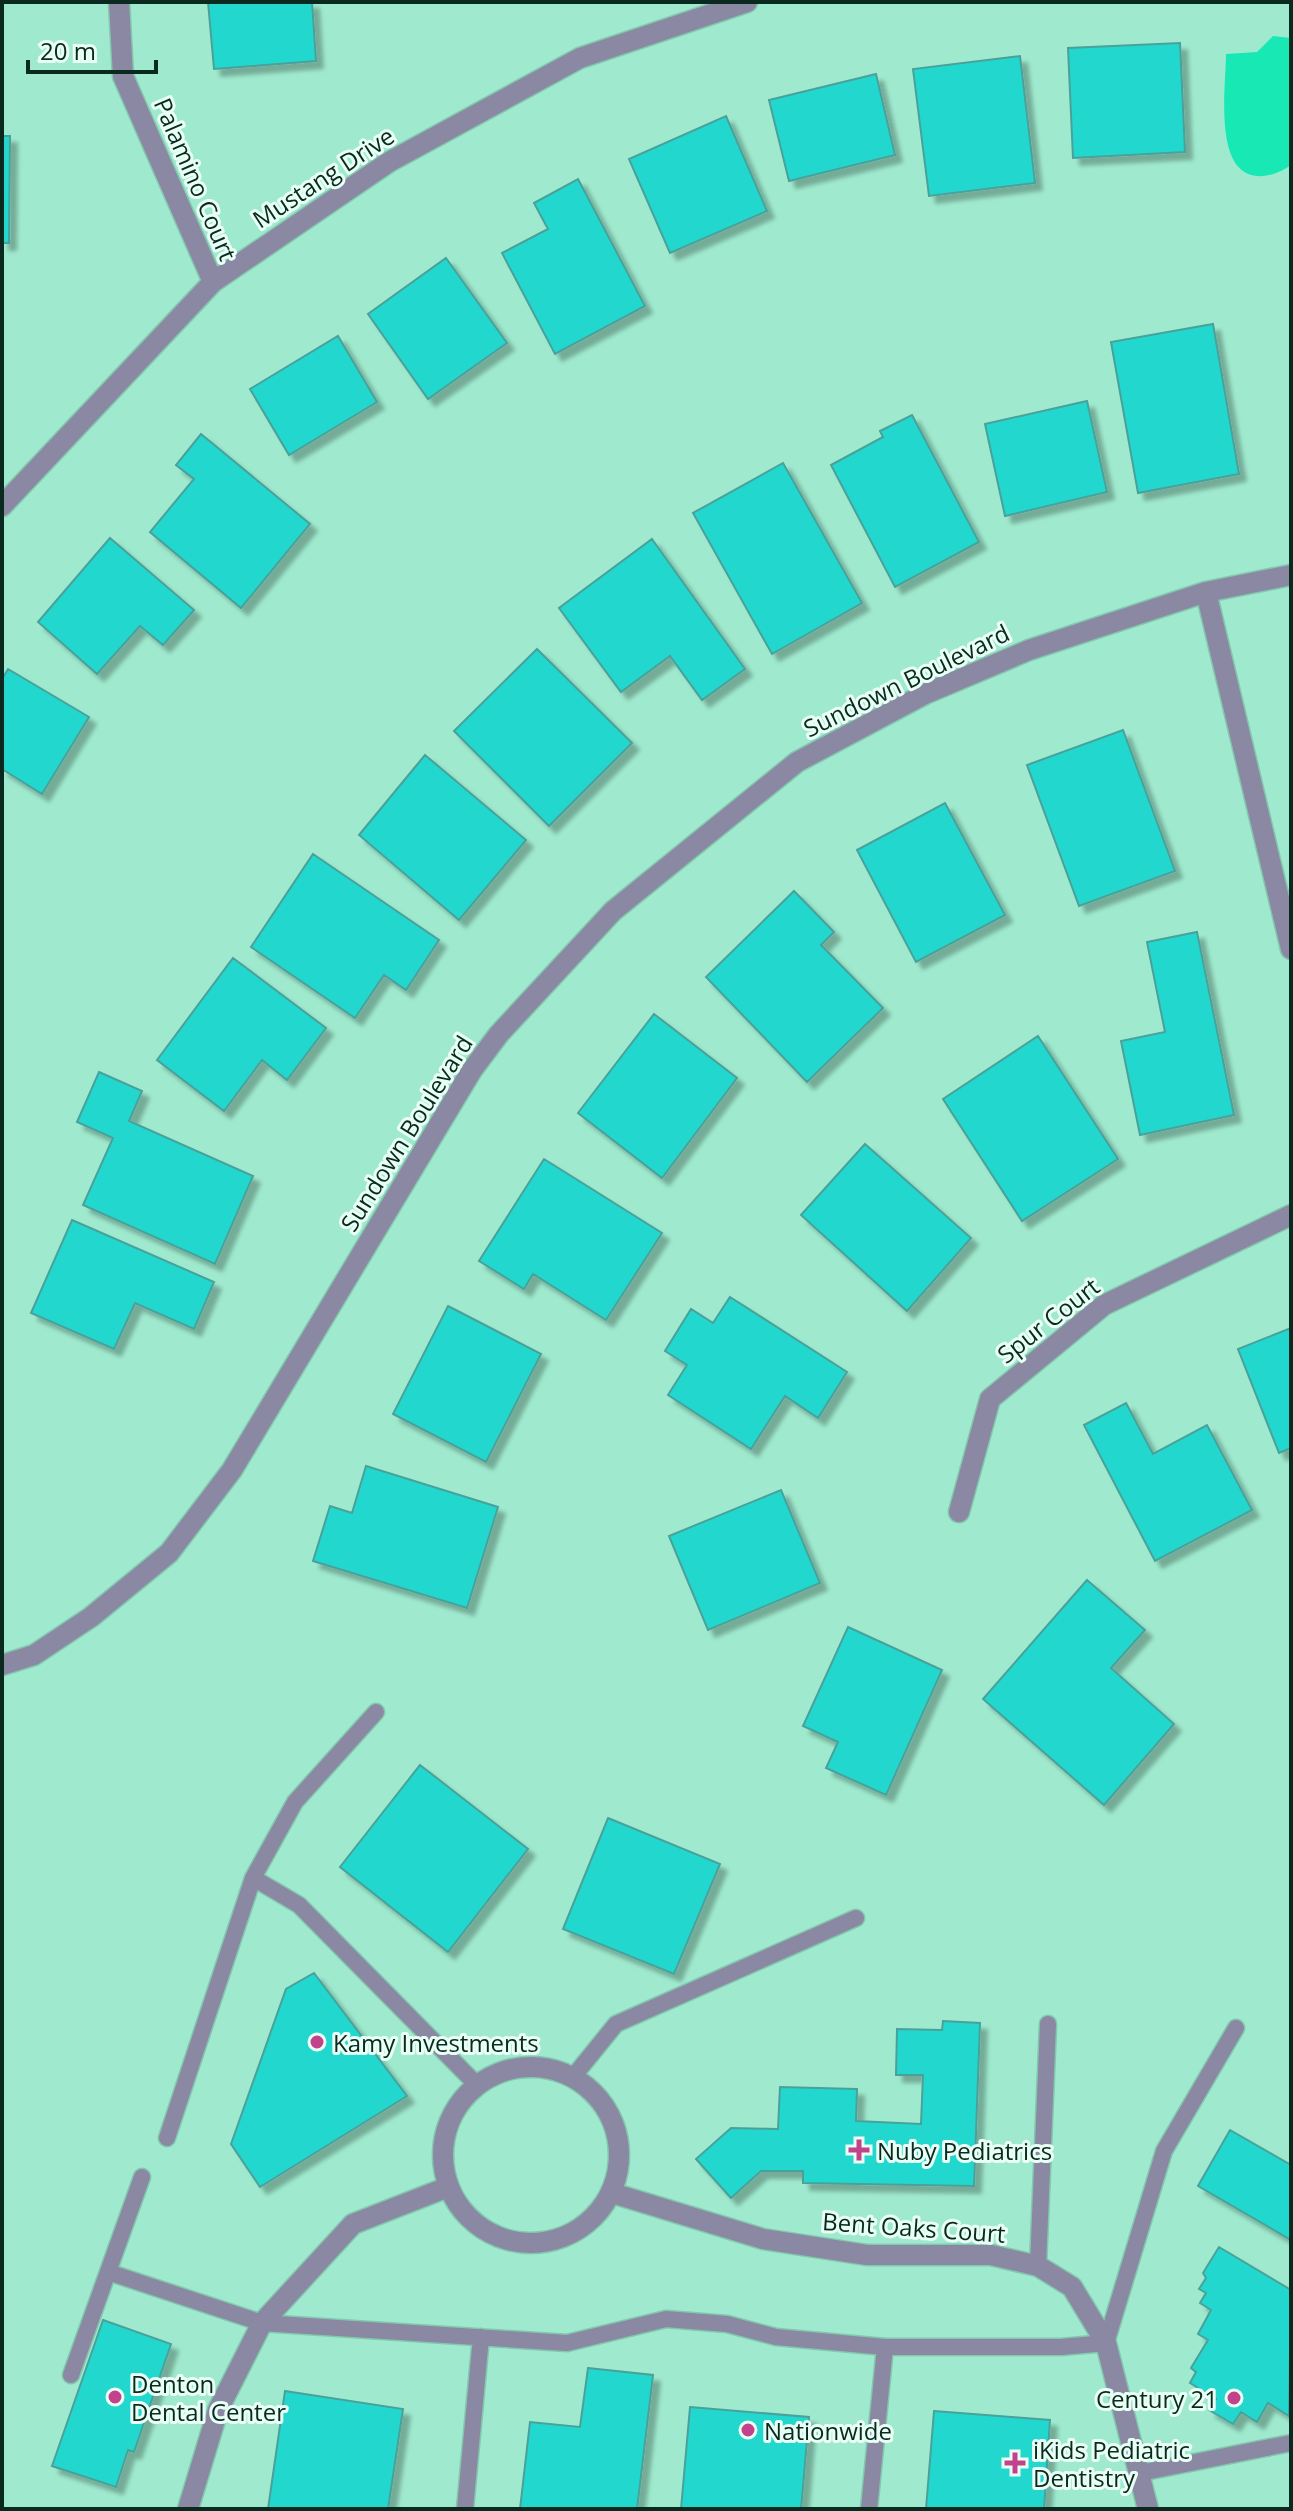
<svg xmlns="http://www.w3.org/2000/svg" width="1293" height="2511" font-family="'Open Sans',sans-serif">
<defs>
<filter id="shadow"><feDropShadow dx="7" dy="7" stdDeviation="2" flood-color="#0004"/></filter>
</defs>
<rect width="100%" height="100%" fill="#9feace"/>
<path fill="#18e8b4" d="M 1273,36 L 1291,38 L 1291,165 C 1281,172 1269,177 1257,176 C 1213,173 1226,86 1226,54 L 1257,52 Z"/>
<path fill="#22d8ce" stroke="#49a19a" stroke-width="2" filter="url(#shadow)" d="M 208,2 L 312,2 L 316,61 L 214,69 Z
M 1180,43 L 1185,152 L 1073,158 L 1068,48 Z
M 1020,56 L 1035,183 L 929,196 L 913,69 Z
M 876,74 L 895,155 L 789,181 L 769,100 Z
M 726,116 L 767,211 L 670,253 L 629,159 Z
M 2,136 L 10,136 L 9,243 L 2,243 Z
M 578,179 L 645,306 L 555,354 L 502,253 L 548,229 L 534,203 Z
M 446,258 L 507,343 L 428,399 L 368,314 Z
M 1213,324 L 1239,474 L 1138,493 L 1111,342 Z
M 338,336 L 377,402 L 289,455 L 250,389 Z
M 1087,401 L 1107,492 L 1005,516 L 985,424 Z
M 912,415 L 979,542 L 895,587 L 831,465 L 883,437 L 880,431 Z
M 201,434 L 310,524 L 241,608 L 150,532 L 194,479 L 176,465 Z
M 783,463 L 862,603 L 772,654 L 693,513 Z
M 110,538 L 194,610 L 163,645 L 140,626 L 97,674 L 38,622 Z
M 652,539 L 745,669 L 702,700 L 670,656 L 621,692 L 559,608 Z
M 537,649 L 632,743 L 549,826 L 454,731 Z
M 8,669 L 89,717 L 42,794 L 2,769 L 2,679 Z
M 1123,730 L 1175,871 L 1079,906 L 1027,765 Z
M 425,755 L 526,840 L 459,920 L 359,835 Z
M 945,803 L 1005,915 L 916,962 L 857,850 Z
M 313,854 L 439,940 L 406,990 L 384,975 L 355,1018 L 251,947 Z
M 794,891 L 834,932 L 821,945 L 883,1008 L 807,1082 L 706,977 Z
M 1197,932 L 1234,1115 L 1140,1135 L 1121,1041 L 1165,1032 L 1147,942 Z
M 233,958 L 326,1028 L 287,1080 L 262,1060 L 224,1111 L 157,1060 Z
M 654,1014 L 737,1078 L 662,1178 L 578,1113 Z
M 1038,1036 L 1118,1159 L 1022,1221 L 943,1099 Z
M 99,1072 L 142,1091 L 129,1121 L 253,1176 L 215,1264 L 83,1205 L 113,1138 L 77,1122 Z
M 865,1144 L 971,1238 L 907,1311 L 801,1215 Z
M 544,1159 L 662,1233 L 606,1320 L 533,1274 L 524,1289 L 479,1261 Z
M 72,1220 L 214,1282 L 194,1329 L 135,1303 L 114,1349 L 31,1313 Z
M 730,1297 L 847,1372 L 818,1418 L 785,1396 L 751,1449 L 668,1395 L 687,1365 L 665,1351 L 691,1309 L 713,1323 Z
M 448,1306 L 541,1354 L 486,1462 L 393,1414 Z
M 1291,1328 L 1291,1448 L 1279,1453 L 1238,1349 Z
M 1126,1403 L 1153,1454 L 1207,1425 L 1252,1510 L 1155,1561 L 1084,1425 Z
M 366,1466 L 498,1507 L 467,1608 L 313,1561 L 330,1506 L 352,1513 Z
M 781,1490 L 820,1583 L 708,1630 L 669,1536 Z
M 1087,1580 L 1145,1630 L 1111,1668 L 1174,1724 L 1104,1805 L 983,1699 Z
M 848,1627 L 942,1670 L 886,1795 L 826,1768 L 838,1742 L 803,1726 Z
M 420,1765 L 528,1849 L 448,1952 L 340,1867 Z
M 608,1818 L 720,1864 L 674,1974 L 563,1929 Z
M 314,1973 L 407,2096 L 260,2187 L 231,2144 L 286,1989 Z
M 943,2021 L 980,2023 L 974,2186 L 803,2183 L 803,2171 L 761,2171 L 731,2198 L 696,2159 L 731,2128 L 778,2129 L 780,2087 L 857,2089 L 856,2121 L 921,2124 L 923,2075 L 896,2075 L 897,2029 L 942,2030 Z
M 1230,2130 L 1291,2165 L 1291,2240 L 1198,2186 Z
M 1219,2247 L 1291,2290 L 1289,2416 L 1268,2403 L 1257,2422 L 1241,2412 L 1233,2424 L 1209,2410 L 1216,2399 L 1190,2383 L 1196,2372 L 1191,2368 L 1208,2340 L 1198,2334 L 1211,2310 L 1200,2303 L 1206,2293 L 1199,2289 L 1206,2278 L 1203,2273 Z
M 103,2320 L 171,2344 L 134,2452 L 128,2450 L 116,2487 L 52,2466 Z
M 588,2368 L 653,2375 L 637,2509 L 520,2509 L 530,2422 L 580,2427 Z
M 285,2391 L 403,2409 L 388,2509 L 268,2509 Z
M 690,2407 L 809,2417 L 801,2509 L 681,2509 Z
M 934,2411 L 1050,2420 L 1044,2509 L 926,2509 Z"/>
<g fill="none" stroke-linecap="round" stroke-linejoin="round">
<defs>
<path id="lane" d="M 253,1878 L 299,1905 L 477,2085
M 573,2077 L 616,2024 L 856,1918
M 167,2138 L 253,1878 L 295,1802 L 376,1712
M 1038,2266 L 1048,2024
M 108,2272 L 262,2323 L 567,2343 L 666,2319 L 727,2324 L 776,2337 L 885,2347 L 1061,2347 L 1106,2343 L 1164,2151 L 1236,2028
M 71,2375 L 142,2177
M 1140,2473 L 1291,2443
M 465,2509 L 481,2337
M 869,2509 L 885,2347"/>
<path id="street" d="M 119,2 L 123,76 L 213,282
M 2,506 L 213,282 L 389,162 L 580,58 L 747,2
M 1206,592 L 1291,949
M 959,1512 L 990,1399 L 1104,1305 L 1291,1215
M 2,1665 L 34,1655 L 91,1617 L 169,1553 L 232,1470 L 472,1070 L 499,1034 L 613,911 L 797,762 L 925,694 L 1029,650 L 1206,592 L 1291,575
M443 2155a88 88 0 1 1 176 0a88 88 0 1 1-176 0Z
M 612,2193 L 763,2239 L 867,2255 L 991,2255 L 1038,2266 L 1072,2287 L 1106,2343 L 1148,2509
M 188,2509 L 218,2410 L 262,2323 L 353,2224 L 448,2187"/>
</defs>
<use href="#lane" stroke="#84c7af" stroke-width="19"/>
<use href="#street" stroke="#84c7af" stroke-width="23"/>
<use href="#lane" stroke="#8a88a2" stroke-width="16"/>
<use href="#street" stroke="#8a88a2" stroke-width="20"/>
</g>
<g fill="#c2428b" stroke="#e9fff6" stroke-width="3">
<circle cx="317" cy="2042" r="8"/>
<path d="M855 2138h8v8h8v8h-8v8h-8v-8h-8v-8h8z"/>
<circle cx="115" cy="2397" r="8"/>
<circle cx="1234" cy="2398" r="8"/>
<circle cx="748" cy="2430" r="8"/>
<path d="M1011 2451h8v8h8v8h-8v8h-8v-8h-8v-8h8z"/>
</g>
<g text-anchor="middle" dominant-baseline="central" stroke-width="6" stroke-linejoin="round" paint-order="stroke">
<g font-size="24" fill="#0a2a20" stroke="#e9fff6">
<text transform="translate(323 177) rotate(-33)">Mustang Drive</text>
<text transform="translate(196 179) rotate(67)">Palamino Court</text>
<text transform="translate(906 680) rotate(-26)">Sundown Boulevard</text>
<text transform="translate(406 1133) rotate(-58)">Sundown Boulevard</text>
<text transform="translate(1048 1320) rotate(-38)">Spur Court</text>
<text transform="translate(914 2227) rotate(4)">Bent Oaks Court</text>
</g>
<g font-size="24" fill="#0a2a20" stroke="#e9fff6" text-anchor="start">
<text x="333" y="2042">Kamy Investments</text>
<text x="877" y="2150">Nuby Pediatrics</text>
<text x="131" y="2383">Denton<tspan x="131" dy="28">Dental Center</tspan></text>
<text x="1218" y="2398" text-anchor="end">Century 21</text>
<text x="764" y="2430">Nationwide</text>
<text x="1033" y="2449">iKids Pediatric<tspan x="1033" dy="28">Dentistry</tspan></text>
</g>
</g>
<rect width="1293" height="2511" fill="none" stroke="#0a2a20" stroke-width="8"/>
<path d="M28 60v12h128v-12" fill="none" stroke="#0a2a20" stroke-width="4"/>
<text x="40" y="60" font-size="24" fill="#0a2a20" stroke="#e9fff6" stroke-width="6" paint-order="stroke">20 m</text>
</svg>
